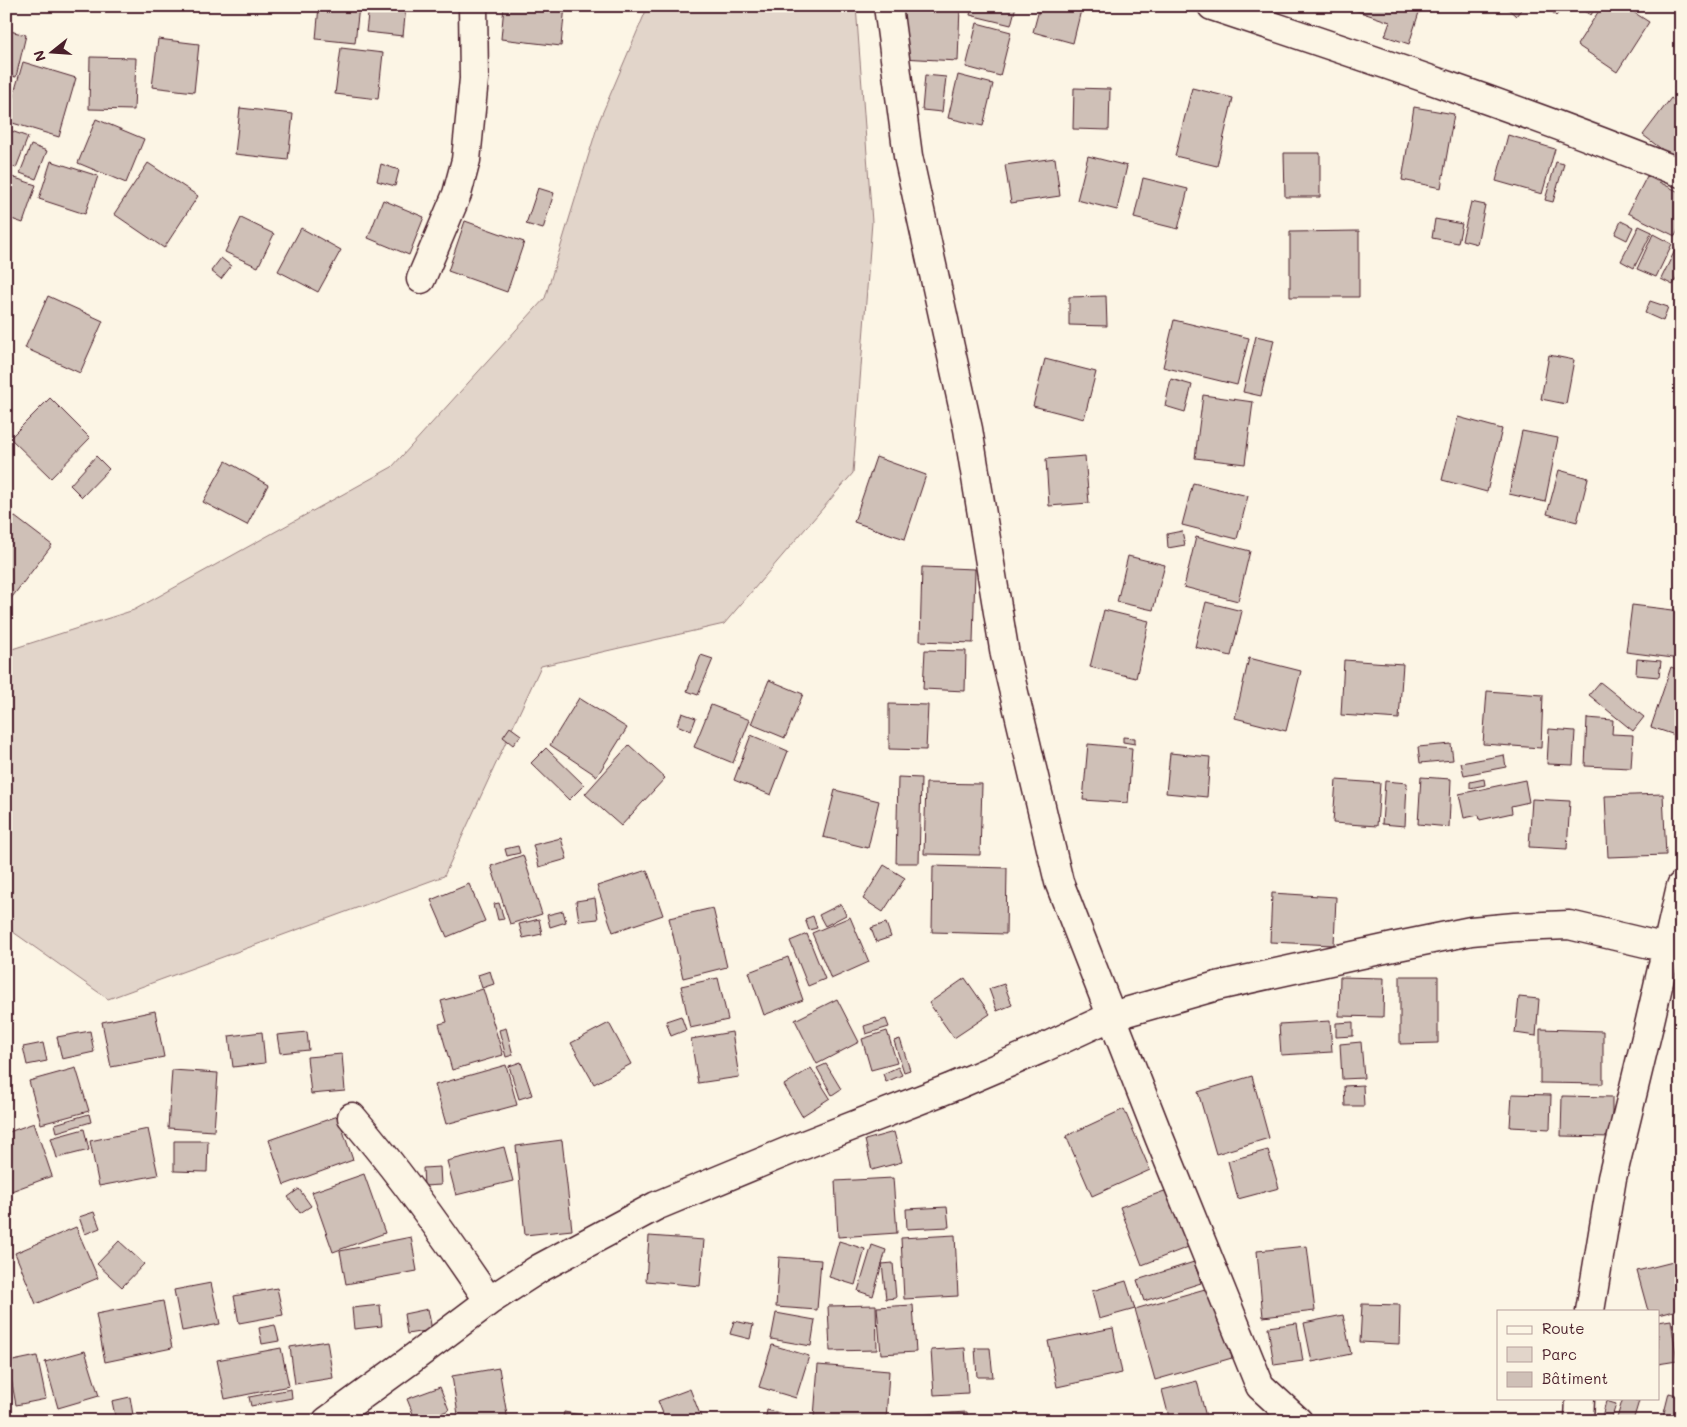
<svg xmlns="http://www.w3.org/2000/svg" width="1687" height="1427" font-family="Mali,sans-serif">
<rect width="100%" height="100%" fill="#fcf5e5"/>
<filter id="ink" filterUnits="userSpaceOnUse"><feTurbulence type="fractalNoise" baseFrequency=".02" numOctaves="2"/><feDisplacementMap in="SourceGraphic" scale="10" xChannelSelector="R" yChannelSelector="G"/><feConvolveMatrix kernelMatrix="1 2 1 2 8 2 1 2 1" color-interpolation-filters="sRGB"/></filter>
<g filter="url(#ink)">
<path fill="#e2d5ca" stroke="#967a7a" d="M 648,6 L 856,6 L 872,222 L 853,473 L 724,624 L 541,666 L 444,876 L 108,999 L 6,927 L 6,651 L 134,610 L 392,467 L 545,298 L 599,121 Z"/>
<path fill="#cfc0b7" stroke="#4a1f2b" d="M 319,6 L 359,6 L 355,43 L 316,39 Z
M 369,6 L 406,6 L 403,36 L 366,32 Z
M 504,6 L 565,6 L 561,46 L 501,39 Z
M 904,6 L 960,6 L 958,61 L 901,58 Z
M 972,6 L 1016,6 L 1011,25 L 970,15 Z
M 1040,6 L 1082,6 L 1073,43 L 1033,32 Z
M 1349,6 L 1421,6 L 1409,44 L 1385,36 L 1390,22 L 1348,8 Z
M 1505,6 L 1524,6 L 1516,16 Z
M 1546,6 L 1564,6 L 1556,16 Z
M 1579,6 L 1596,6 L 1591,15 L 1578,8 Z
M 1602,6 L 1624,6 L 1649,22 L 1617,72 L 1577,45 Z
M 977,23 L 1011,32 L 1000,76 L 966,67 Z
M 6,30 L 26,35 L 16,77 L 6,75 Z
M 158,39 L 199,44 L 194,92 L 152,87 Z
M 341,48 L 383,53 L 378,99 L 335,94 Z
M 90,57 L 136,58 L 134,110 L 89,109 Z
M 23,62 L 76,78 L 59,137 L 6,121 Z
M 925,75 L 946,77 L 942,112 L 922,110 Z
M 958,75 L 993,84 L 983,126 L 948,118 Z
M 1681,79 L 1681,93 L 1674,88 Z
M 6,86 L 12,88 L 6,108 Z
M 1074,88 L 1110,89 L 1109,130 L 1073,129 Z
M 1192,88 L 1233,98 L 1217,166 L 1175,156 Z
M 1671,98 L 1681,105 L 1681,164 L 1643,135 Z
M 1414,107 L 1454,114 L 1441,188 L 1402,180 Z
M 240,108 L 293,114 L 288,160 L 235,154 Z
M 96,119 L 144,139 L 126,183 L 78,163 Z
M 6,129 L 28,137 L 16,168 L 6,164 Z
M 1508,135 L 1555,149 L 1542,194 L 1496,181 Z
M 31,145 L 47,151 L 36,179 L 20,173 Z
M 1284,153 L 1320,153 L 1320,197 L 1285,197 Z
M 1088,156 L 1127,166 L 1117,210 L 1077,200 Z
M 1055,158 L 1060,196 L 1011,203 L 1005,165 Z
M 51,161 L 98,176 L 85,214 L 39,199 Z
M 1556,162 L 1564,164 L 1553,202 L 1545,200 Z
M 148,163 L 198,196 L 164,248 L 114,214 Z
M 381,164 L 399,170 L 395,186 L 377,181 Z
M 6,175 L 36,185 L 23,223 L 6,217 Z
M 1647,176 L 1681,193 L 1681,225 L 1675,236 L 1628,213 Z
M 1143,178 L 1188,189 L 1178,229 L 1134,218 Z
M 538,188 L 554,193 L 543,229 L 526,224 Z
M 383,200 L 424,217 L 409,255 L 368,238 Z
M 1471,202 L 1485,205 L 1477,244 L 1462,240 Z
M 241,218 L 274,234 L 258,267 L 225,252 Z
M 1435,219 L 1462,224 L 1458,243 L 1432,238 Z
M 465,221 L 524,242 L 507,292 L 448,271 Z
M 1621,221 L 1633,227 L 1627,240 L 1615,234 Z
M 1639,226 L 1652,232 L 1634,268 L 1621,261 Z
M 301,228 L 341,250 L 318,292 L 278,271 Z
M 1359,231 L 1359,297 L 1290,297 L 1290,232 Z
M 1653,234 L 1672,244 L 1656,277 L 1637,269 Z
M 1681,238 L 1681,270 L 1673,285 L 1661,279 Z
M 221,258 L 231,266 L 221,279 L 211,271 Z
M 48,296 L 103,321 L 80,373 L 25,348 Z
M 1106,296 L 1107,326 L 1069,325 L 1069,297 Z
M 1650,301 L 1668,307 L 1663,321 L 1645,313 Z
M 1174,320 L 1249,338 L 1237,385 L 1163,367 Z
M 1256,336 L 1274,340 L 1261,396 L 1243,392 Z
M 1549,355 L 1574,360 L 1566,404 L 1541,399 Z
M 1045,359 L 1096,372 L 1084,419 L 1033,406 Z
M 1171,379 L 1192,385 L 1185,412 L 1165,406 Z
M 1203,395 L 1253,402 L 1245,464 L 1195,458 Z
M 50,398 L 90,438 L 51,478 L 10,438 Z
M 1458,417 L 1502,429 L 1487,492 L 1442,480 Z
M 1522,431 L 1558,438 L 1545,502 L 1509,494 Z
M 96,456 L 109,469 L 82,497 L 70,485 Z
M 1085,456 L 1089,503 L 1049,506 L 1046,459 Z
M 876,457 L 926,475 L 905,539 L 854,522 Z
M 226,461 L 268,485 L 247,525 L 203,502 Z
M 1559,470 L 1588,478 L 1577,522 L 1547,514 Z
M 1193,483 L 1248,496 L 1237,539 L 1182,525 Z
M 6,510 L 52,545 L 6,605 Z
M 1182,531 L 1185,545 L 1168,548 L 1167,534 Z
M 1196,537 L 1250,551 L 1238,601 L 1184,587 Z
M 1128,556 L 1165,565 L 1153,610 L 1117,602 Z
M 922,567 L 975,569 L 973,643 L 920,641 Z
M 1206,602 L 1242,611 L 1231,656 L 1195,647 Z
M 1632,605 L 1681,611 L 1681,659 L 1626,652 Z
M 1104,610 L 1149,621 L 1136,678 L 1090,667 Z
M 925,650 L 966,651 L 965,691 L 923,689 Z
M 701,655 L 713,659 L 698,695 L 687,691 Z
M 1249,658 L 1301,671 L 1286,731 L 1235,718 Z
M 1637,659 L 1661,661 L 1659,677 L 1636,675 Z
M 1344,660 L 1403,664 L 1399,719 L 1341,715 Z
M 1671,667 L 1681,671 L 1681,737 L 1651,727 Z
M 769,680 L 803,694 L 785,738 L 751,724 Z
M 1600,682 L 1644,717 L 1633,731 L 1589,695 Z
M 1487,691 L 1543,695 L 1541,748 L 1483,744 Z
M 579,698 L 627,728 L 597,776 L 550,745 Z
M 889,704 L 928,705 L 926,750 L 889,749 Z
M 711,705 L 750,720 L 733,763 L 694,747 Z
M 682,713 L 696,718 L 691,731 L 677,725 Z
M 1587,718 L 1613,720 L 1612,734 L 1633,735 L 1631,768 L 1585,766 Z
M 510,727 L 521,735 L 513,745 L 503,737 Z
M 1549,729 L 1575,731 L 1573,765 L 1547,764 Z
M 751,735 L 788,751 L 771,795 L 734,780 Z
M 1123,737 L 1135,738 L 1135,744 L 1123,742 Z
M 1088,744 L 1132,748 L 1128,803 L 1083,800 Z
M 1451,744 L 1453,760 L 1420,763 L 1418,747 Z
M 629,745 L 665,778 L 621,826 L 585,794 Z
M 546,748 L 584,785 L 569,800 L 531,763 Z
M 1170,753 L 1210,757 L 1207,797 L 1166,793 Z
M 1504,755 L 1506,767 L 1464,775 L 1461,763 Z
M 898,777 L 921,778 L 919,863 L 896,863 Z
M 1421,777 L 1451,779 L 1449,827 L 1418,824 Z
M 1484,779 L 1485,785 L 1470,788 L 1470,782 Z
M 1336,780 L 1380,783 L 1377,826 L 1333,823 Z
M 1525,780 L 1529,802 L 1511,806 L 1512,813 L 1480,820 L 1479,815 L 1464,818 L 1459,794 Z
M 1385,781 L 1407,783 L 1405,826 L 1382,824 Z
M 926,783 L 982,784 L 980,855 L 924,854 Z
M 835,790 L 879,801 L 868,848 L 823,837 Z
M 1663,794 L 1666,855 L 1608,857 L 1605,796 Z
M 1532,799 L 1570,801 L 1567,849 L 1529,847 Z
M 561,838 L 567,859 L 539,867 L 533,845 Z
M 518,846 L 520,853 L 507,856 L 505,849 Z
M 523,855 L 542,914 L 510,924 L 491,866 Z
M 884,865 L 905,878 L 883,912 L 863,899 Z
M 933,866 L 1007,868 L 1006,934 L 932,932 Z
M 647,870 L 663,915 L 613,932 L 597,886 Z
M 469,884 L 485,921 L 447,937 L 431,900 Z
M 1272,893 L 1336,897 L 1334,945 L 1270,942 Z
M 595,898 L 598,919 L 579,921 L 576,901 Z
M 499,903 L 504,919 L 498,920 L 494,904 Z
M 841,904 L 846,915 L 825,926 L 819,915 Z
M 713,908 L 727,967 L 683,978 L 669,918 Z
M 563,911 L 566,922 L 550,927 L 547,915 Z
M 813,916 L 817,928 L 809,930 L 805,919 Z
M 850,917 L 869,962 L 831,979 L 812,933 Z
M 539,919 L 542,934 L 523,938 L 519,924 Z
M 886,923 L 891,937 L 876,942 L 871,928 Z
M 807,934 L 825,979 L 808,986 L 790,941 Z
M 788,957 L 803,1000 L 764,1015 L 749,972 Z
M 490,971 L 494,984 L 482,988 L 478,975 Z
M 1400,976 L 1438,976 L 1438,1043 L 1400,1044 Z
M 1340,977 L 1384,978 L 1383,1017 L 1339,1016 Z
M 718,978 L 728,1020 L 690,1028 L 681,986 Z
M 965,978 L 990,1014 L 954,1038 L 929,1003 Z
M 1004,984 L 1012,1005 L 997,1011 L 989,989 Z
M 483,989 L 503,1055 L 452,1070 L 439,1024 L 447,1022 L 441,1001 Z
M 1519,997 L 1539,999 L 1536,1036 L 1515,1033 Z
M 837,999 L 859,1042 L 817,1064 L 795,1020 Z
M 155,1011 L 164,1057 L 111,1067 L 102,1022 Z
M 681,1016 L 686,1030 L 671,1036 L 666,1021 Z
M 886,1019 L 889,1027 L 866,1034 L 864,1026 Z
M 1330,1021 L 1332,1052 L 1281,1055 L 1279,1024 Z
M 1353,1022 L 1353,1036 L 1336,1037 L 1336,1023 Z
M 609,1023 L 631,1064 L 594,1084 L 571,1043 Z
M 506,1028 L 513,1055 L 506,1057 L 499,1030 Z
M 1540,1029 L 1603,1031 L 1603,1084 L 1540,1083 Z
M 90,1031 L 94,1052 L 62,1059 L 57,1037 Z
M 887,1031 L 897,1063 L 871,1070 L 862,1039 Z
M 262,1032 L 265,1063 L 233,1067 L 229,1036 Z
M 307,1032 L 309,1050 L 280,1053 L 277,1035 Z
M 732,1032 L 739,1077 L 698,1083 L 691,1039 Z
M 900,1039 L 910,1070 L 904,1072 L 894,1041 Z
M 1361,1042 L 1364,1078 L 1342,1079 L 1340,1044 Z
M 43,1043 L 47,1061 L 27,1065 L 23,1047 Z
M 342,1054 L 345,1091 L 311,1094 L 307,1057 Z
M 521,1062 L 532,1095 L 519,1099 L 509,1066 Z
M 826,1064 L 841,1089 L 832,1095 L 817,1068 Z
M 506,1065 L 517,1105 L 446,1124 L 435,1085 Z
M 898,1067 L 902,1075 L 886,1082 L 883,1074 Z
M 76,1068 L 89,1111 L 41,1124 L 29,1081 Z
M 811,1068 L 830,1098 L 802,1116 L 784,1085 Z
M 172,1070 L 218,1073 L 214,1131 L 168,1128 Z
M 1252,1076 L 1269,1138 L 1216,1154 L 1198,1092 Z
M 1363,1085 L 1364,1106 L 1345,1106 L 1344,1086 Z
M 1512,1094 L 1551,1095 L 1550,1129 L 1510,1127 Z
M 1562,1096 L 1612,1097 L 1612,1137 L 1561,1136 Z
M 1124,1109 L 1150,1170 L 1092,1196 L 1066,1136 Z
M 89,1114 L 91,1122 L 57,1132 L 55,1124 Z
M 338,1116 L 353,1160 L 284,1185 L 269,1140 Z
M 34,1123 L 52,1176 L 6,1193 L 6,1133 Z
M 84,1129 L 89,1150 L 57,1158 L 51,1138 Z
M 148,1129 L 158,1175 L 99,1186 L 90,1141 Z
M 894,1132 L 902,1162 L 872,1170 L 865,1140 Z
M 562,1140 L 572,1230 L 525,1235 L 516,1146 Z
M 174,1141 L 208,1141 L 207,1172 L 174,1171 Z
M 504,1147 L 513,1181 L 456,1195 L 447,1161 Z
M 1268,1150 L 1279,1188 L 1238,1199 L 1228,1161 Z
M 440,1167 L 441,1185 L 424,1186 L 423,1168 Z
M 364,1174 L 385,1233 L 333,1252 L 312,1192 Z
M 893,1178 L 897,1233 L 838,1237 L 835,1181 Z
M 299,1189 L 311,1206 L 300,1213 L 288,1197 Z
M 1170,1189 L 1191,1246 L 1142,1265 L 1120,1207 Z
M 947,1207 L 949,1227 L 907,1229 L 906,1209 Z
M 94,1212 L 100,1228 L 85,1234 L 79,1217 Z
M 76,1227 L 98,1278 L 36,1304 L 15,1253 Z
M 955,1235 L 958,1296 L 904,1299 L 901,1238 Z
M 649,1236 L 704,1240 L 700,1286 L 646,1281 Z
M 411,1237 L 417,1271 L 346,1284 L 340,1251 Z
M 119,1241 L 144,1264 L 122,1287 L 97,1264 Z
M 839,1241 L 865,1249 L 855,1285 L 829,1277 Z
M 872,1245 L 886,1250 L 873,1296 L 858,1291 Z
M 1307,1246 L 1315,1311 L 1263,1317 L 1257,1251 Z
M 779,1257 L 821,1260 L 817,1310 L 776,1307 Z
M 1681,1260 L 1681,1309 L 1658,1315 L 1658,1311 L 1648,1311 L 1637,1271 Z
M 1194,1262 L 1201,1283 L 1144,1301 L 1137,1280 Z
M 893,1263 L 896,1298 L 886,1299 L 882,1264 Z
M 1126,1281 L 1135,1309 L 1099,1319 L 1092,1291 Z
M 211,1283 L 220,1324 L 182,1331 L 174,1290 Z
M 1212,1287 L 1232,1358 L 1155,1380 L 1135,1309 Z
M 277,1288 L 283,1315 L 239,1323 L 234,1296 Z
M 163,1301 L 172,1348 L 105,1362 L 96,1314 Z
M 1362,1304 L 1400,1305 L 1399,1344 L 1360,1342 Z
M 380,1305 L 382,1326 L 354,1329 L 352,1308 Z
M 876,1305 L 877,1350 L 830,1351 L 828,1306 Z
M 913,1305 L 916,1352 L 881,1354 L 877,1307 Z
M 428,1309 L 432,1330 L 407,1334 L 404,1314 Z
M 776,1313 L 815,1320 L 811,1346 L 771,1339 Z
M 1343,1315 L 1351,1354 L 1312,1362 L 1304,1323 Z
M 1671,1320 L 1677,1361 L 1658,1364 L 1658,1322 Z
M 734,1321 L 753,1325 L 750,1339 L 730,1334 Z
M 1297,1323 L 1303,1361 L 1274,1365 L 1268,1327 Z
M 275,1325 L 279,1341 L 262,1344 L 259,1328 Z
M 1113,1328 L 1122,1373 L 1057,1387 L 1048,1341 Z
M 327,1341 L 333,1378 L 295,1384 L 290,1347 Z
M 772,1345 L 809,1356 L 796,1398 L 759,1387 Z
M 281,1348 L 289,1386 L 225,1399 L 217,1360 Z
M 965,1348 L 968,1393 L 934,1395 L 931,1350 Z
M 975,1348 L 990,1348 L 993,1377 L 977,1377 Z
M 85,1351 L 99,1396 L 58,1408 L 45,1362 Z
M 37,1356 L 46,1399 L 16,1405 L 8,1362 Z
M 818,1365 L 889,1371 L 886,1421 L 814,1417 Z
M 499,1368 L 508,1421 L 459,1421 L 452,1376 Z
M 1197,1381 L 1207,1421 L 1170,1421 L 1162,1390 Z
M 440,1387 L 449,1410 L 421,1421 L 416,1421 L 407,1399 Z
M 291,1389 L 292,1398 L 251,1406 L 249,1397 Z
M 690,1389 L 701,1417 L 693,1421 L 666,1421 L 658,1401 Z
M 1669,1393 L 1681,1396 L 1681,1421 L 1662,1421 Z
M 130,1397 L 134,1421 L 116,1421 L 112,1401 Z
M 1623,1398 L 1639,1401 L 1633,1421 L 1616,1421 Z
M 1606,1401 L 1616,1404 L 1611,1421 L 1601,1421 Z
M 767,1410 L 805,1419 L 805,1421 L 765,1421 Z
M 564,1412 L 598,1418 L 597,1421 L 562,1421 Z
M 967,1412 L 968,1421 L 916,1421 L 916,1415 Z
M 147,1414 L 148,1421 L 138,1421 L 137,1416 Z
M 74,1415 L 75,1421 L 43,1421 Z"/>
<g fill="none" stroke-linecap="round" stroke-linejoin="round">
<defs>
<path id="street" d="M 888,6 L 908,156 L 968,429 L 1005,655 L 1059,882 L 1159,1137 L 1260,1386 L 1298,1421
M 1212,6 C 1369,58 1527,111 1681,173
M 421,279 L 457,194 L 466,160 L 474,79 L 473,6
M 352,1117 C 402,1175 446,1237 489,1301
M 1590,1311 L 1612,1178 L 1650,1021 L 1681,886
M 327,1421 L 408,1362 L 489,1301 L 540,1268 L 656,1206 L 791,1150 L 950,1088 L 1041,1049 L 1112,1016 L 1217,986 L 1398,946 L 1471,931 L 1515,927 L 1569,925 L 1667,948
M 1579,1421 L 1580,1398"/>
</defs>
<use href="#street" stroke="#4a1f2b" stroke-width="31"/>
<use href="#street" stroke="#fcf5e5" stroke-width="28"/>
</g>
</g>
<rect width="1687" height="1427" fill="none" stroke="#fcf5e5" stroke-width="25"/>
<rect x="12" y="12" width="1662" height="1402" fill="none" stroke="#4a1f2b" stroke-width="2" filter="url(#ink)"/>
<rect x="1497" y="1310" width="162" height="90" fill="#fcf5e5" stroke="#b59f9b"/>
<rect x="1507" y="1326" width="25" height="8" fill="#fcf5e5" stroke="#b59f9b"/>
<text x="1542" y="1334" font-size="15" fill="#4a1f2b">Route</text>
<rect x="1507" y="1347" width="25" height="15" fill="#e2d5ca" stroke="#b59f9b"/>
<text x="1542" y="1360" font-size="15" fill="#4a1f2b">Parc</text>
<rect x="1507" y="1372" width="25" height="15" fill="#cfc0b7" stroke="#b59f9b"/>
<text x="1542" y="1384" font-size="15" fill="#4a1f2b">Bâtiment</text>
<g transform="translate(52 52) rotate(253)" stroke="#fcf5e5" stroke-width="4" paint-order="stroke">
<path d="M0-4L9 19L0 12L-9 19Z" fill="#4a1f2b"/>
<text y="-8" font-size="14" font-weight="bold" text-anchor="middle" fill="#4a1f2b">N</text>
</g>
</svg>
